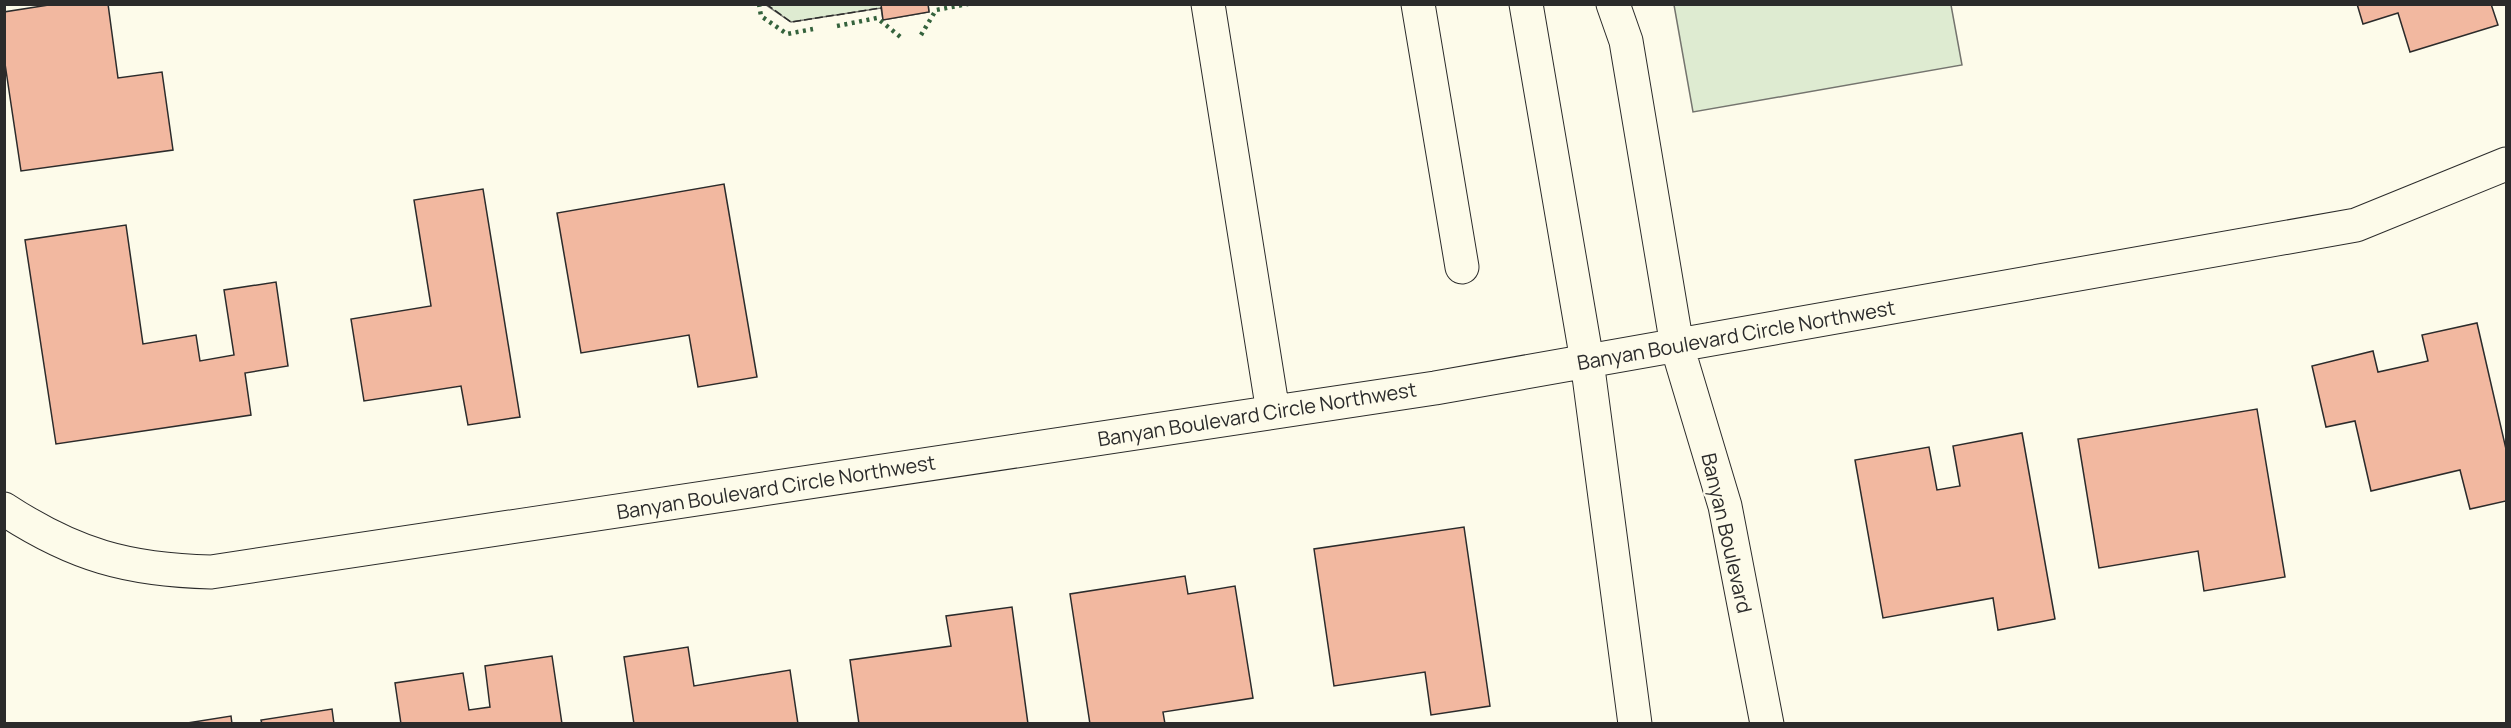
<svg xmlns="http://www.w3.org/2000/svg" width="2511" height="728" font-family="Manrope,sans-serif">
<rect width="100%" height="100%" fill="#fdfbea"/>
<path fill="#deebd1" stroke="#74746e" stroke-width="1.5" d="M 928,4 L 929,12 L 883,20 L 881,8 L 791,22 L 766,5 Z
M 1674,5 L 1951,5 L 1962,65 L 1693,112 Z"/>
<path fill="#f2b8a0" stroke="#2b2b2b" stroke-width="1.5" d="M 55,4 L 108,4 L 118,78 L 162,72 L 173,150 L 21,171 L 4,57 L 4,12 Z
M 881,4 L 928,4 L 929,12 L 883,20 Z
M 2357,4 L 2491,4 L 2498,25 L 2410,52 L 2398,13 L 2363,24 Z
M 724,184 L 757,377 L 698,387 L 689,335 L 581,353 L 557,213 Z
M 483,189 L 520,417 L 468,425 L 461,386 L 364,401 L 351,319 L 431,306 L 414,200 Z
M 126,225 L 143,344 L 196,335 L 200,361 L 234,355 L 224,290 L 276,282 L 288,366 L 245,373 L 251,415 L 56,444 L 25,240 Z
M 2477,323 L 2506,449 L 2506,501 L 2470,509 L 2460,470 L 2371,491 L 2355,421 L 2326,427 L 2312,366 L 2373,351 L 2378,372 L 2428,361 L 2422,335 Z
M 2257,409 L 2285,577 L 2204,591 L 2198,551 L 2099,568 L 2078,439 Z
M 2022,433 L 2055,619 L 1998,630 L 1993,598 L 1883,618 L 1855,460 L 1929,447 L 1937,490 L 1960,486 L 1953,446 Z
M 1464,527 L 1490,706 L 1431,715 L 1425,672 L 1334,686 L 1314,549 Z
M 1185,576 L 1188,594 L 1235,586 L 1253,698 L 1163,712 L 1165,724 L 1090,724 L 1070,594 Z
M 1012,607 L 1028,724 L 859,724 L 850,660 L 951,646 L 946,616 Z
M 688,647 L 694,686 L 790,670 L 798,724 L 634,724 L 624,657 Z
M 552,656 L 562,724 L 401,724 L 395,683 L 463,673 L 469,710 L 490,707 L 485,666 Z
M 332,709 L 334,724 L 262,724 L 261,720 Z
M 231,716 L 232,724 L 181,724 Z"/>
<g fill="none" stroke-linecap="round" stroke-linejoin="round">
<defs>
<path id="minor" d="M 1208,4 L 1273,412
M 1418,4 L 1462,267
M 1526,4 L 1587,361 L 1635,724
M 1613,4 L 1626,41 L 1677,346 L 1725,506 L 1767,724
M 4,509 C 74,555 128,570 211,572 L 1435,388 L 2356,225 L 2506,164"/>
</defs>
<use href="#minor" stroke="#2b2b2b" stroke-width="35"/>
<use href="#minor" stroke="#fdfbea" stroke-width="33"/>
<path stroke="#34623c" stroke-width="4.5" stroke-dasharray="3 4.5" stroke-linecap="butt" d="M 759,4 L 761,16 L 787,34 L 813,29
M 837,26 L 877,18 L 903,39
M 921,35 L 936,10 L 968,4"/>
<path stroke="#2b2b2b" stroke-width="1.5" stroke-dasharray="8 3" stroke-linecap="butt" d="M 766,4 L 791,22 L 881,8"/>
</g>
<g text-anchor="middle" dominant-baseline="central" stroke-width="4.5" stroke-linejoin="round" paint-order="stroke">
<g font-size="20" fill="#2b2b2b" stroke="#fdfbea">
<text transform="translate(1736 335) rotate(-10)">Banyan Boulevard Circle Northwest</text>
<text transform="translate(1257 414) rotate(-9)">Banyan Boulevard Circle Northwest</text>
<text transform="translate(776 487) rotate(-9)">Banyan Boulevard Circle Northwest</text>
<text transform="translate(1727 533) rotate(77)">Banyan Boulevard</text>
</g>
</g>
<rect width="2511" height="728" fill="none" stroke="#2b2b2b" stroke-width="12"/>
</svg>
